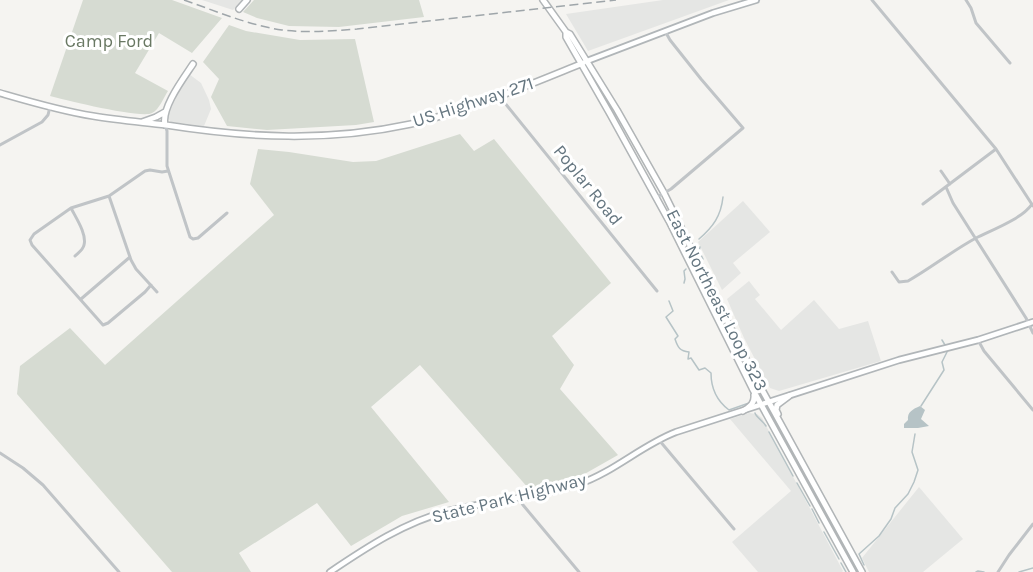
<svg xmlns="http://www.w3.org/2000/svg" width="1033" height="572" font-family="Karla,sans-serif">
<rect width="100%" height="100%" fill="#f5f4f1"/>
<path fill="#e5e6e4" d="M 202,0 L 242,0 L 233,10 Z
M 663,0 L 729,0 L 588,51 L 566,14 Z
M 189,74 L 201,83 L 209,100 L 211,109 L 204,126 L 171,122 L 167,117 L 176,96 Z
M 743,201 L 770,232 L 733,263 L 741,273 L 722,290 L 698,242 Z
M 749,281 L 760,295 L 755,299 L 781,330 L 814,300 L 839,329 L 868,321 L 881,361 L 779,391 L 770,388 L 744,338 L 727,299 Z
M 749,413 L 757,414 L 762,418 L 843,571 L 842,572 L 758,572 L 732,542 L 791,491 L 730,419 Z
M 919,487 L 963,539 L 923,572 L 869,572 L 862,558 Z"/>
<path fill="#d6dbd2" d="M 83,0 L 172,0 L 222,18 L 192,53 L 159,33 L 135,73 L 168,91 C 164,97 159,110 152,113 C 142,119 65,100 50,96 Z
M 254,0 L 419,0 L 424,17 L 339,27 L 289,26 L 257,18 L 243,12 Z
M 229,25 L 246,31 L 300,40 L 355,39 L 374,122 L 356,125 L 267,130 L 227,126 L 211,97 L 219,79 L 203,62 Z
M 460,134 L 474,151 L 494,139 L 611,283 L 552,336 L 574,365 L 560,389 L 618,455 L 581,476 L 529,489 L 420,365 L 371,407 L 449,502 L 402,516 L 351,546 L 317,503 L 239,553 L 251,572 L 172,572 L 17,394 L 20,366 L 70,328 L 105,365 L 274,215 L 250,184 L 258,149 L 289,152 L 353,162 L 376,161 Z"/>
<path fill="#b6c3c6" d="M 920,406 L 925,410 L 921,419 L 929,426 L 918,428 L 904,428 L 904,424 L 908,420 C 907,412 913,409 920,406 Z"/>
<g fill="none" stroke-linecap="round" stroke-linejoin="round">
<path stroke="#b6c3c6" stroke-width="1.5" d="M 699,239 C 713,227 721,216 723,197
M 700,247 L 699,251 L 703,259
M 684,283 L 685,279 L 684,271 L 686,269
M 669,301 L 673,311 L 666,317 L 678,336 L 675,339 C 678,348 680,351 689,352 L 688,359 L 691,358 L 699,370 L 705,368 L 711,373 C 711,389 717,401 729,410 L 749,403
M 942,340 L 945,345
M 921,406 L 944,370 L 942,362 L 947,352
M 755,413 C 756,417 763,421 766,426
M 769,432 L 793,476
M 797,483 L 810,506
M 812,509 L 819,523
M 824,532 L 839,559
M 841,563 L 846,572
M 864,565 L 859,554 L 879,536 L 891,519 L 895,508 L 908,494 L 914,482 L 918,470 L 912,452 L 915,434
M 976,572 L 978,571 L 984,572
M 1019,572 L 1033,568"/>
<defs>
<path id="major" d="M 587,61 L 713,13 L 756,0
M 330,572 C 367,547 405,522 448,511 C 491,500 537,498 579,484 C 614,472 642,445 676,432 L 899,360 L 978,340 L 1033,322"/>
<path id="highway" d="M 543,0 L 566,32 L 570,34 L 617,110 L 664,193 L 754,375 L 862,572
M 239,9 L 247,0
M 566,32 L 566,37 L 610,114 L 669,221 L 752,388 L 853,572
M 0,93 C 31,102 61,111 93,116 C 117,120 141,122 166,125 C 249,138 328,142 411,124 C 470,110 526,86 583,63
M 142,122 L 156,117 L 165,112
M 165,125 C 161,108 183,79 193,64
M 743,411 C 749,407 755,404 754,395
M 778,414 L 776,410 L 777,405 L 789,396"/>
</defs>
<use href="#major" stroke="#b1b6b9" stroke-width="8"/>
<use href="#highway" stroke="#b1b5b7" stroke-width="8"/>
<path stroke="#c0c4c7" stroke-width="3" d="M 872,0 L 996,149 L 1033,206
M 966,0 L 971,8 L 976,23 L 1010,63
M 500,97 L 657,291
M 165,125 L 167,131 L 167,166 L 190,237 L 193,239 L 198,238 L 227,213
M 0,145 L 42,122 L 48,115 L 50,107
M 941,171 L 950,184
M 946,187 L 953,203 L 1026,318 L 1033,333
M 109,196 L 131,260 L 136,269 L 157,292
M 657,197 L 671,189 L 743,128 L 701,79 L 670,40 L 665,31
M 923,204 L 996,149
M 71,208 C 76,218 87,234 84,245 C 83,250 78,253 75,256
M 892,272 L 899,282 L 908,281 C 931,268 952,251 976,238 C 992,230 1022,219 1032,204
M 151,285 L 145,292 L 108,323 L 103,325 L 32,245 L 30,240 L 34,234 L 71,208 L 109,196 L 145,171 L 150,170 L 162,172 L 168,171
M 81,299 L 130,257
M 978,340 L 984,351 L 1033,410
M 659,440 L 734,529
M 0,453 L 23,468 L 43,485 L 119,572
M 519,497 L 523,505 L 579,572
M 998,572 L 1009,555 L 1033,524"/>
<use href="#major" stroke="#fff" stroke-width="4.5"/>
<use href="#highway" stroke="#fff" stroke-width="5"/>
<path stroke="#9fa6aa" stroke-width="1.5" stroke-dasharray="9 4.5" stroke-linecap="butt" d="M 184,0 C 216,11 248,25 282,30 C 307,33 332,31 357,29 L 616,0"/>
</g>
<g text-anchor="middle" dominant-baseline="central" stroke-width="6" stroke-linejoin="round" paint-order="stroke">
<g font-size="18" fill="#697863" stroke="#fff">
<text x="109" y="41">Camp Ford</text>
</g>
<g font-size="18" fill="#657680" stroke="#fff">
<text transform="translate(473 102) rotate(-18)">US Highway 271</text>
<text transform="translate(588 185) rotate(51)">Poplar Road</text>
<text transform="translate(717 300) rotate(63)">East Northeast Loop 323</text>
<text transform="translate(509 498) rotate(-14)">State Park Highway</text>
</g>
</g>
</svg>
